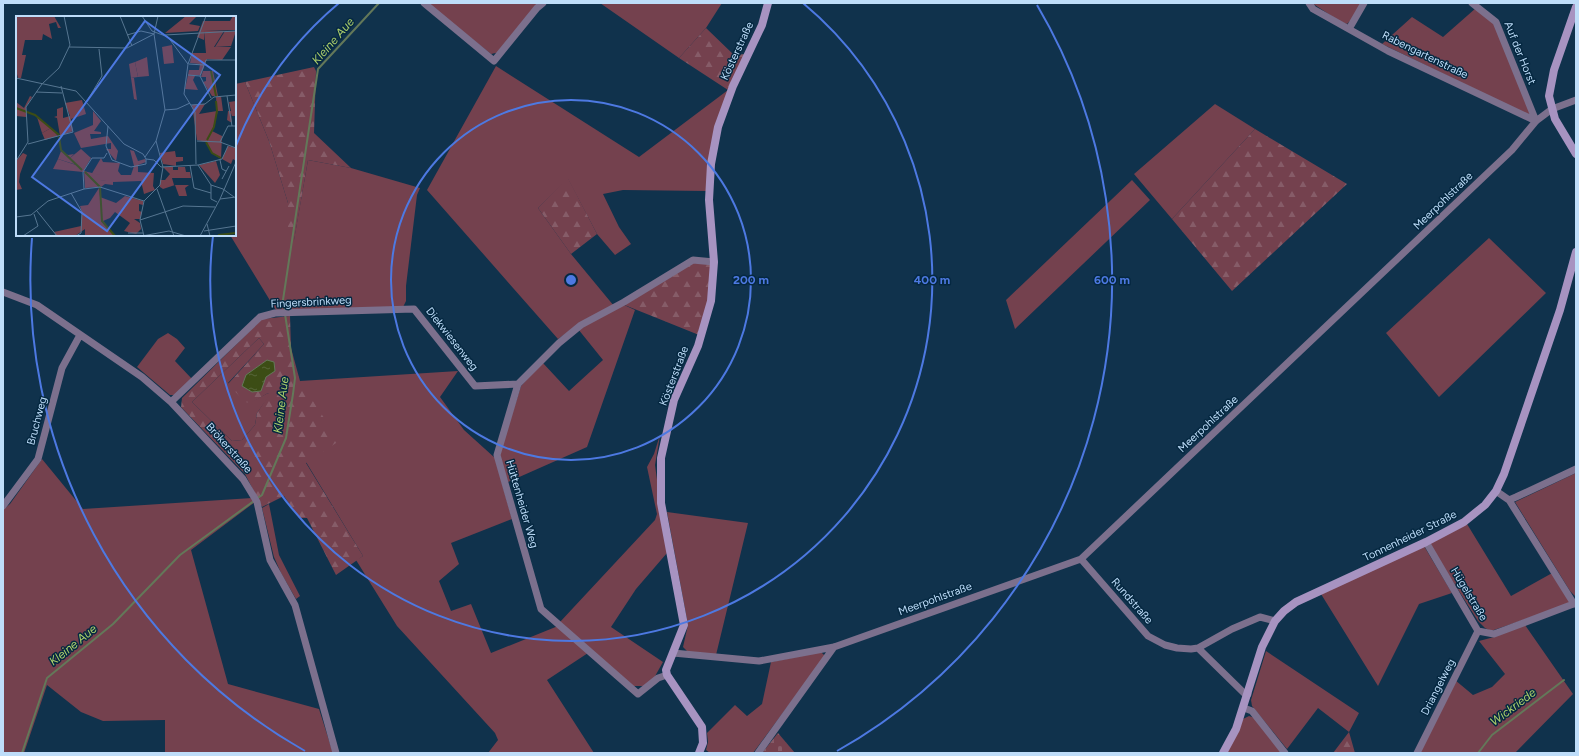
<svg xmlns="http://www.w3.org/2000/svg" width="1579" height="756" font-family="Figtree,sans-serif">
<defs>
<pattern id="forest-firs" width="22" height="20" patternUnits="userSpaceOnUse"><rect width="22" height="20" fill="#74414e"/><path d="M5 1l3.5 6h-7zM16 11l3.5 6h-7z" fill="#865c68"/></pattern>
<pattern id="cemetery-stones" width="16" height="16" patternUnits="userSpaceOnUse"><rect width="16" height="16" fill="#74414e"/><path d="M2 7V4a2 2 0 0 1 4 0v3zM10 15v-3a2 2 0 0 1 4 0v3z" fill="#865c68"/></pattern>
<pattern id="water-ripples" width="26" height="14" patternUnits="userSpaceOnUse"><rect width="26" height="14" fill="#3c4d15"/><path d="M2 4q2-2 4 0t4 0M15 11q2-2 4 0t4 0" fill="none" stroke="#566638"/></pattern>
</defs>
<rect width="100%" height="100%" fill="#10324c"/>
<path fill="#74414e" d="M 427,3 L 539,3 L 500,52 L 491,54 Z
M 600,3 L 722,3 L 706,28 L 679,58 Z
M 1312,3 L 1362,3 L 1351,20 L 1347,24 L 1339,21 Z
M 1476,8 L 1494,23 L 1534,118 L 1382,44 L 1412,17 L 1443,37 Z
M 496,66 L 639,157 L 728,90 L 706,191 L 623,190 L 603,194 L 619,227 L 631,244 L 615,255 L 597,234 L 568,179 L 538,208 L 571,254 L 614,306 L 581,323 L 558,339 L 427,190 Z
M 245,82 L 269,141 L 288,203 L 288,240 L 294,240 L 308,160 L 351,168 L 420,188 L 417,195 L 406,286 L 406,301 L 403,307 L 277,312 L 230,235 L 235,235 L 235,84 Z
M 1215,104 L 1255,129 L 1172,219 L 1134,174 Z
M 1132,180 L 1150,200 L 1015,329 L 1006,300 Z
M 1489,238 L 1546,293 L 1439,397 L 1386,333 Z
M 622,304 L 635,310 L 587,447 L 508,482 L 499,455 L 521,386 L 542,362 L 569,391 L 603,360 L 578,329 Z
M 168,333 L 177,339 L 185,348 L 175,361 L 192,379 L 176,395 L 170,395 L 137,367 L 158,339 Z
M 259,338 L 264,344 L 228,383 L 251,402 L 268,393 L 270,395 L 257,413 L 255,425 L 242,440 L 232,441 L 192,402 Z
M 458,371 L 440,397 L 464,430 L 495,458 L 512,519 L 451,543 L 459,564 L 439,581 L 451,611 L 471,604 L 491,653 L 558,626 L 588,653 L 547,680 L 594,753 L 488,753 L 498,740 L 495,733 L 397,626 L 356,560 L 363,556 L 306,462 L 300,381 Z
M 660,435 L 655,465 L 667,553 L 636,589 L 611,627 L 663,662 L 654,678 L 644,686 L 633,686 L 560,622 L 655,520 L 657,514 L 647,467 L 654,454 Z
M 42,459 L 83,509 L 252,498 L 255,502 L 191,550 L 228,684 L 319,709 L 333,753 L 165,753 L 165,720 L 103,721 L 81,712 L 47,685 L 24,753 L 3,753 L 3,510 L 10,504 Z
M 1576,473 L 1576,597 L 1570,591 L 1515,502 Z
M 269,504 L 279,555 L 300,596 L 296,599 L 281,573 L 274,557 L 262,508 Z
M 667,512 L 748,523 L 716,655 L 688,652 L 683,647 L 688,625 Z
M 1467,524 L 1511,596 L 1554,572 L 1570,599 L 1569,604 L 1491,631 L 1485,628 L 1478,621 L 1429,544 Z
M 1424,546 L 1452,593 L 1419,604 L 1378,686 L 1321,594 Z
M 1525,625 L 1573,694 L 1515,753 L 1420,753 L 1455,680 L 1473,695 L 1492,687 L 1505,674 L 1479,641 L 1494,637 Z
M 1266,651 L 1359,713 L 1349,732 L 1318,708 L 1287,749 L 1252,706 L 1251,700 Z
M 821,652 L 825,656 L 753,753 L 710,753 L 706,750 L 708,742 L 707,733 L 735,705 L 747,716 L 762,704 L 771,662 Z
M 1249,716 L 1255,718 L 1282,753 L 1227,753 L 1243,719 Z"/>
<path fill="url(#forest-firs)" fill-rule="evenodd" d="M 706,28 L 734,55 L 746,54 L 728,90 L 679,58 Z
M 314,67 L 316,71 L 314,133 L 351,168 L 308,160 L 294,241 L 288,240 L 288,203 L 269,141 L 245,82 Z
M 1255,129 L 1347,184 L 1232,291 L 1172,219 Z
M 568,178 L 597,234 L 571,254 L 538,208 Z
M 693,261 L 712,263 L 709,301 L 699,335 L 622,304 Z
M 290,316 L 291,348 L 300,381 L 339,441 L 306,463 L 363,556 L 336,575 L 307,518 L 299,518 L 284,496 L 262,507 L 245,474 L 181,407 L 182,398 L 262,319 ZM 259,338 L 264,344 L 228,384 L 245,402 L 251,403 L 268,393 L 269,395 L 257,413 L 255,425 L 242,440 L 232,441 L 192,402 Z
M 1349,732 L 1355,753 L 1333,753 Z"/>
<path fill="url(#cemetery-stones)" d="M 778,733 L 795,753 L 762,753 Z"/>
<path fill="url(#water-ripples)" stroke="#637859" d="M 267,360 L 274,362 L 275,371 L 266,377 L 261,391 L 252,392 L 242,386 L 246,375 Z"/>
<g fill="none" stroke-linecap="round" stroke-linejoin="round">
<path stroke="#637859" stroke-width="2" d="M 285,310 L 283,300 L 318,69 L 379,3
M 22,753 L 47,678 L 113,624 L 180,555 L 262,495 L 286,438 L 293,394 L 295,378 L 285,314
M 1478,753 L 1492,735 L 1564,680"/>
<path stroke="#7c708d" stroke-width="7" d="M 424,3 L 494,61 L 537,8 L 543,3
M 1309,3 L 1313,9 L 1388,51 L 1536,121
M 1472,3 L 1496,22 L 1536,121
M 1349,29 L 1364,3
M 3,292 L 37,305 L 142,377 L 171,402 L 243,479 L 257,502 L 270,560 L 295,605 L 336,753
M 171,402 L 260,317 L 275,313 L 414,309 L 475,386 L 518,384
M 1496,491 L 1509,500 L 1516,497 L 1576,469
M 1509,500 L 1574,604
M 3,506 L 38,459 L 62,368 L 80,335
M 1426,542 L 1478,631 L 1494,634 L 1576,603
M 1081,559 L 1148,636 L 1165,645 L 1177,648 L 1191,649 L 1198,648 L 1245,694 L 1248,694
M 1198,648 L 1232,629 L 1260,617 L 1275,621
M 673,653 L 759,661 L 834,647 L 1081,559 L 1512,150 L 1536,121 L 1552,109 L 1576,100
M 667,675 L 658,678 L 638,694 L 541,609 L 497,455 L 518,384 L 559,343 L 581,325 L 624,302 L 693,260 L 714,262
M 1244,708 L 1252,711 L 1285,753
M 758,753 L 834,647
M 1417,753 L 1478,631"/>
<path stroke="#a793c1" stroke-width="8" d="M 1576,7 L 1554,70 L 1549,96 L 1555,119 L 1576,154
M 699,753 L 703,743 L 702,727 L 667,675 L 666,670 L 684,625 L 661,503 L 661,458 L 674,400 L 698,346 L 711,301 L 714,262 L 709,200 L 711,164 L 718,127 L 733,86 L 762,25 L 768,3
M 1223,753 L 1236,729 L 1262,647 L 1275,621 L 1284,611 L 1296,602 L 1426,542 L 1464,522 L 1485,505 L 1496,491 L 1504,474 L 1560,310 L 1576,252"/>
</g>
<g fill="none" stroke="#4d79e2" stroke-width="2">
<circle cx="571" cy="280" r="180"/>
<path d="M235 148A361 361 0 0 1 339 3M803 3A361 361 0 1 1 213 236"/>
<path d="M305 751A541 541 0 0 1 32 238M1037 5A541 541 0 0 1 837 751"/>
</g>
<g text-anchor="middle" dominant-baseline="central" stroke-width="3" stroke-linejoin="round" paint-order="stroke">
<g font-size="11" fill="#beddf9" stroke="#052841">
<text transform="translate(737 51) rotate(-65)">Kösterstraße</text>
<text transform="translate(1520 53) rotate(68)">Auf der Horst</text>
<text transform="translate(1425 55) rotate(26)">Rabengartenstraße</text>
<text transform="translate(1443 201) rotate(-44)">Meerpohlstraße</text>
<text transform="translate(311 302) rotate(-3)">Fingersbrinkweg</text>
<text transform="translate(452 339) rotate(52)">Diekwiesenweg</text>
<text transform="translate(674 376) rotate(-69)">Kösterstraße</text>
<text transform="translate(37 421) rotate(-75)">Bruchweg</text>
<text transform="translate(1208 424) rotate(-43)">Meerpohlstraße</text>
<text transform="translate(229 448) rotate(48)">Brökerstraße</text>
<text transform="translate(522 504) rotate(74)">Hüttenheider Weg</text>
<text transform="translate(1410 536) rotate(-26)">Tonnenheider Straße</text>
<text transform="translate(1469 594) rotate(59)">Hügelstraße</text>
<text transform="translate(935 599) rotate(-20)">Meerpohlstraße</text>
<text transform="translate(1132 601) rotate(49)">Rundstraße</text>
<text transform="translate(1438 687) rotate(-63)">Driangelweg</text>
</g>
<g font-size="12" font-style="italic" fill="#aed06b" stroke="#052841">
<text transform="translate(333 41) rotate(-49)">Kleine Aue</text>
<text transform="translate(281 405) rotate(-83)">Kleine Aue</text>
<text transform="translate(73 645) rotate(-39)">Kleine Aue</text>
<text transform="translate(1513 707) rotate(-37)">Wickriede</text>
</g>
</g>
<g transform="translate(16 16)">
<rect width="220" height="220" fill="#10324c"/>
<path d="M 0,0 L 38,0 L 45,12 L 42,12 L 40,6 L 33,8 L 36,23 L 27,18 L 26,24 L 9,24 L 6,39 L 10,39 L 5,62 L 2,62 L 0,54 ZM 170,0 L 189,0 L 180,1 L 173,8 L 184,10 L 182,15 L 149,17 ZM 188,15 L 208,15 L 198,31 L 215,31 L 206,44 L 191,43 L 185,59 L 172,59 L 173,54 L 183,54 L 184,48 L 174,47 L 176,37 L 190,37 ZM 156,29 L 158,47 L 148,48 L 146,31 ZM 119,46 L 122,61 L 115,62 L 118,62 L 121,84 L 118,83 L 113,48 ZM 187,55 L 197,55 L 202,80 L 196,80 L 187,66 L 190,65 L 190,61 L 185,61 ZM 172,59 L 179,60 L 177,64 L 182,74 L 169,73 ZM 14,80 L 16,81 L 10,91 L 10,101 L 0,100 L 0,86 L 8,92 ZM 205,80 L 207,95 L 202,95 L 196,115 L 206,120 L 205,143 L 196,137 L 190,126 L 181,124 L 176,89 L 189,88 L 183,98 L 201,95 L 200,81 ZM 66,84 L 70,98 L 55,103 L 57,115 L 44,120 L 41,102 L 38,101 L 41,100 L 41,93 L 47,91 L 47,102 L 54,100 L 49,87 ZM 220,85 L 220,100 L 216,100 L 215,97 L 216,107 L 211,104 L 212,95 L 215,95 L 213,86 ZM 77,95 L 85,105 L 78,115 L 85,116 L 85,118 L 74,118 L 75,123 L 92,120 L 102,135 L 100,145 L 90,133 L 95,133 L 95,127 L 65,132 L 58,117 L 77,109 ZM 35,112 L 42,120 L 29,124 L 26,117 ZM 212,130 L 220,132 L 220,145 L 217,143 L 215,148 L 206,143 ZM 65,133 L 75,142 L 67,156 L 37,153 L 42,143 L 60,149 L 54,142 ZM 114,134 L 118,135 L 122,145 L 129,143 L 130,146 L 122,149 L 122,156 L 138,157 L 137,170 L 139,174 L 128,178 L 125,165 L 97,166 L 83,164 L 84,159 L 75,159 L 85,142 L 87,146 L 104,147 L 102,155 L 105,159 L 115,159 L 118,150 ZM 7,137 L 11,139 L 4,158 L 3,166 L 6,173 L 0,174 L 0,145 ZM 200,145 L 204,159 L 199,167 L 183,149 ZM 147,151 L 157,151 L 157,154 L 162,154 L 162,151 L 169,151 L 170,156 L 174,156 L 175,162 L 156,162 L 158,169 L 173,169 L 169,172 L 171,180 L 163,180 L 159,169 L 147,173 L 144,171 L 144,164 L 149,164 L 154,158 ZM 83,172 L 84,181 L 100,187 L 109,180 L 127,185 L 127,189 L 123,188 L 123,195 L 126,196 L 124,203 L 118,203 L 124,207 L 125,213 L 120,218 L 108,215 L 114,207 L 99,196 L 94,202 L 87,205 L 99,220 L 69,220 L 69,213 L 59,220 L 41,220 L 38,216 L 65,210 L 66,196 L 64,190 L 72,189 Z" fill="#74414e"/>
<path d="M 217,0 L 220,0 L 220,14 L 188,15 L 188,24 L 181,21 L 187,5 L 214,5 ZM 209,15 L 220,15 L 215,30 L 199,31 ZM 131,41 L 133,60 L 122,61 L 119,46 ZM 21,101 L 35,112 L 26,117 ZM 45,135 L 52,139 L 58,138 L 54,142 L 61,149 L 42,143 ZM 68,155 L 84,159 L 84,164 L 97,165 L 97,169 L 89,168 L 85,171 L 69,172 Z" fill="#74414e"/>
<path d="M 159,135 L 160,141 L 167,141 L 167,145 L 160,146 L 160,150 L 147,148 L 144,137 Z" fill="#74414e"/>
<path fill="none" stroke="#3c4d15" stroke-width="2" d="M 195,55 L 200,80M 0,92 L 19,99 L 43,119M 43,121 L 45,134 L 66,154M 191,124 L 198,111 L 201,95 L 200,85M 190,126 L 196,137 L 205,142M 69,156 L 84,171 L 86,205 L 99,220M 202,219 L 220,217"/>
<path fill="none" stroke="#567691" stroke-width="1" d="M 104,0 L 116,30M 126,0 L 136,15 L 152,21 L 172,48 L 168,78 L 179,96 L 180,148M 111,19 L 125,15 L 138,18M 149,19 L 220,15M 53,31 L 111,32 L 138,18M 172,48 L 190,0M 173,48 L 188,49M 172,59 L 184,60M 184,60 L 190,44 L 220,44M 184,60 L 195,82M 0,62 L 60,75 L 108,128 L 127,138 L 130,143 L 138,144 L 145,151 L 182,149 L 195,169 L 195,183 L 201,186M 20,76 L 46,77M 211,80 L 216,110M 71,85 L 86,60 L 83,33M 175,89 L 189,88 L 198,81 L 220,79M 149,94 L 161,93 L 174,87M 92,110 L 90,130 L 96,144 L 115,151 L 130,148 L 130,143M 181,125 L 204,126 L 220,132M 204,126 L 212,110 L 220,110M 12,128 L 57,116 L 45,70M 129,141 L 140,125 L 149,94 L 138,18 L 142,0M 204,144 L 206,153 L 210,155M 0,145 L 12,126 L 10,91 L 26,68 L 43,52 L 54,29 L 48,0M 174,149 L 178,172 L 195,177M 182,149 L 206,143 L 212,130M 206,163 L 213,150M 195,169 L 207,173 L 218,181M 68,173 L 67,156 L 76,142 L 88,142 L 91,137M 141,173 L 158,220M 55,177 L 66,196 L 65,217 L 60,220M 204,183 L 220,146M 204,183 L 220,181M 128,185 L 144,169 L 147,151 L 140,125M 21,195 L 41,220M 0,201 L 15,199 L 32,185 L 68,173 L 84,171 L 128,185M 124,204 L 167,190 L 199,191M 191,208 L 194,220M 188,215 L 220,210M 112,217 L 127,217M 7,220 L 22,210 L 18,198M 126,220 L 153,215 L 170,220M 128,220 L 124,204 L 128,185M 184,220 L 204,183"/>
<path fill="#4d79e2" fill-opacity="0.15" stroke="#4d79e2" stroke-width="2" d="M 129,5 L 204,59 L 91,215 L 16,161 Z"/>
<rect width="220" height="220" fill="none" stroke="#beddf9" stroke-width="2"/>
</g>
<circle cx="571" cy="280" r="6" fill="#4d79e2" stroke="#052841" stroke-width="2"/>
<g font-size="12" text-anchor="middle" font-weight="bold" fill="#4d79e2" stroke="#052841" stroke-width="3" stroke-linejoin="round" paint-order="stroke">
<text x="751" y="284">200 m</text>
<text x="932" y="284">400 m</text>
<text x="1112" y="284">600 m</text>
</g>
<rect width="1579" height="756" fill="none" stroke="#beddf9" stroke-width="8"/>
</svg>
